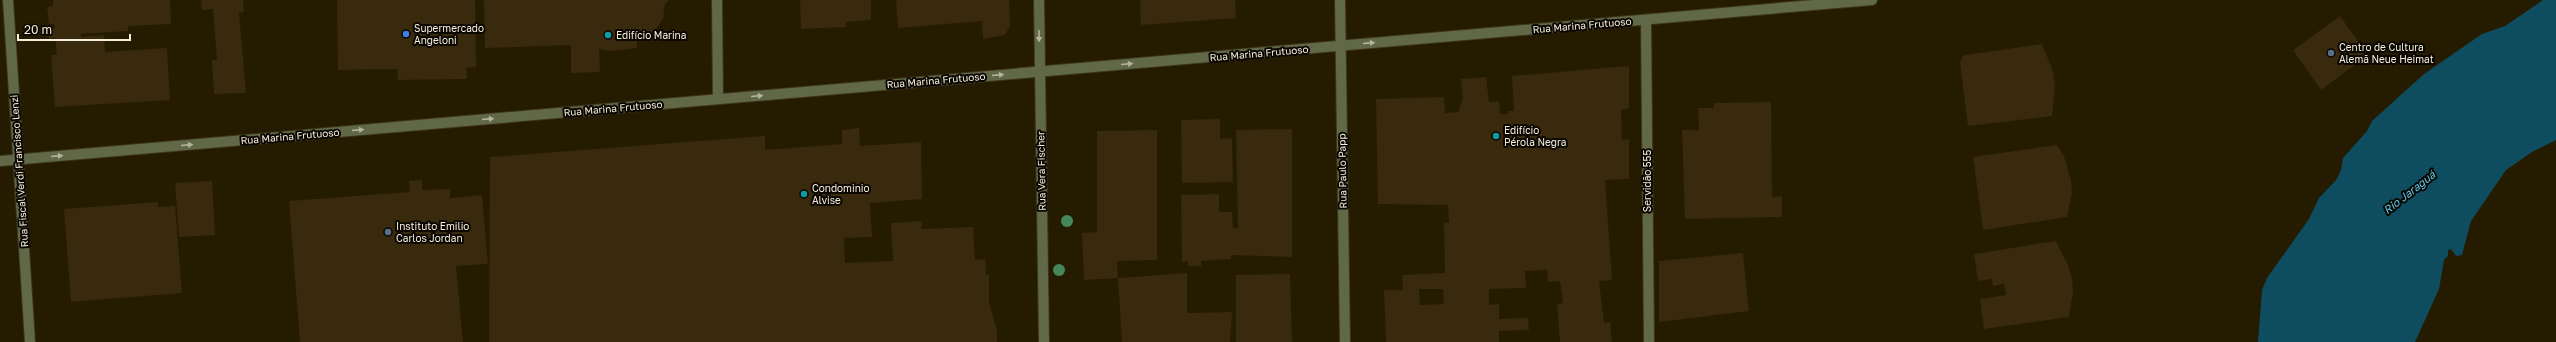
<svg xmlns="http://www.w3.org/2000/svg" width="2556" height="342" font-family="'Golos Text',sans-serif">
<rect width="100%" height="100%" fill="#241b00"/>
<path fill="#0e4d5f" d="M 2543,0 L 2556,0 L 2556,140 L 2532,152 L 2506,170 L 2471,221 L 2462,255 L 2456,256 L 2451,249 L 2448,250 L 2448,256 L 2444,260 L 2439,289 L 2415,342 L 2258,342 L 2262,290 L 2267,278 L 2309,219 L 2319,198 L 2336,180 L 2341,170 L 2343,158 L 2367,131 L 2372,121 L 2424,74 L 2482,34 L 2505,26 Z"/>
<path fill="#39290d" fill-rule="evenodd" d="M 53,0 L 170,0 L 171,24 L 128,26 L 128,31 L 81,34 L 81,37 L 104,35 L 105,52 L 167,48 L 170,100 L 55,107 L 51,55 L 57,55 L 55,38 L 49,39 L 49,29 L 55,28 L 54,24 L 49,24 L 47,7 L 53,6 Z
M 201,0 L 243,0 L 244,12 L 239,13 L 246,93 L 214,94 L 212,60 L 217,60 L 213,9 L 202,10 Z
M 337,0 L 475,0 L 476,67 L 466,68 L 467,79 L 398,80 L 397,69 L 338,70 Z
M 484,0 L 669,0 L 665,4 L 663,19 L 654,32 L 637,39 L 637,48 L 610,51 L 599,49 L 600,72 L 571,73 L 571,45 L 485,48 Z
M 800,0 L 871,0 L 871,20 L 846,22 L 846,27 L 801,29 Z
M 896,0 L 1009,0 L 1010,26 L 1005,35 L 983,39 L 982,21 L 898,28 Z
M 1140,0 L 1235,0 L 1236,18 L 1141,25 Z
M 2340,16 L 2368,55 L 2321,90 L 2293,50 Z
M 2042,44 L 2053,71 L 2055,86 L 2052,116 L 1968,126 L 1960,63 L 1962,57 L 1965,55 Z
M 1629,66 L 1629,108 L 1621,110 L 1622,140 L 1629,139 L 1629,179 L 1605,180 L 1612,280 L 1599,281 L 1604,323 L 1610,322 L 1612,342 L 1560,342 L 1557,304 L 1563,303 L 1560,281 L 1548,282 L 1547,270 L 1525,271 L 1526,288 L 1489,289 L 1489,305 L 1499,304 L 1499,319 L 1528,318 L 1529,330 L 1499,331 L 1499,342 L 1386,342 L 1384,290 L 1403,290 L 1402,275 L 1445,273 L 1444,223 L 1449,222 L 1448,205 L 1378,204 L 1376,99 L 1444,97 L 1445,113 L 1458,112 L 1463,99 L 1461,79 L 1486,77 L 1489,102 L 1499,101 L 1500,114 L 1508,114 L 1508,111 L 1514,111 L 1512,76 ZM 1419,289 L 1443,289 L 1444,304 L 1420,305 Z
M 1771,102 L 1772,197 L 1782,196 L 1782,217 L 1685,219 L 1682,130 L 1699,130 L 1698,108 L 1714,108 L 1714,103 Z
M 1220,119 L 1220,139 L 1232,138 L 1233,182 L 1182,183 L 1181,120 Z
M 859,128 L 860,146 L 921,142 L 922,199 L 870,203 L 872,237 L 844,238 L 845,263 L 893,261 L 891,223 L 922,221 L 921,229 L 973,227 L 975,260 L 985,259 L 986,275 L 989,275 L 989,302 L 997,331 L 997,342 L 489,342 L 490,157 L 765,136 L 765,150 L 842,144 L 842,130 Z
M 1292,129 L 1292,257 L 1231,255 L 1231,259 L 1201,261 L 1201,266 L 1188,266 L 1188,261 L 1182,262 L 1181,195 L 1219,194 L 1219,212 L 1232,212 L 1233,228 L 1238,228 L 1236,130 Z
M 1157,130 L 1157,260 L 1117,261 L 1118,278 L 1084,280 L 1082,233 L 1097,232 L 1097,131 Z
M 2057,145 L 2064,156 L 2071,180 L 2072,193 L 2067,217 L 1983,230 L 1973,157 Z
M 422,180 L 422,190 L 450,189 L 450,198 L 482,195 L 488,264 L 456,266 L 463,342 L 300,342 L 289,201 L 410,192 L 409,181 Z
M 212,181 L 215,235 L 179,237 L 175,183 Z
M 158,202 L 158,207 L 175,206 L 182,293 L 71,302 L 64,209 Z
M 2056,241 L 2068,265 L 2072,278 L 2073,291 L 2069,317 L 1984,329 L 1980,299 L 2006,295 L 2004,284 L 1993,286 L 1992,279 L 1978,281 L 1974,254 Z
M 1743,253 L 1749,311 L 1659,322 L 1659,261 Z
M 1187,273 L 1187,313 L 1232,312 L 1230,342 L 1122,342 L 1118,278 Z
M 1290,274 L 1292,342 L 1236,342 L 1236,275 Z"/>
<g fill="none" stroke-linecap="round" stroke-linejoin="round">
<defs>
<path id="minor" d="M 8,0 L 30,342
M 717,0 L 718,99
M 1039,0 L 1044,342
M 1340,0 L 1345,342
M 1646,20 L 1649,342"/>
<path id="tertiary" d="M 0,161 L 1872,0"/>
</defs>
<use href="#minor" stroke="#3d351b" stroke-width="12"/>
<use href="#tertiary" stroke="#3d351b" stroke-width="12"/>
<use href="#minor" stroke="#616848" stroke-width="10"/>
<use href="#tertiary" stroke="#616848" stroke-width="10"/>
</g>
<g fill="#44875b">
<circle cx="1067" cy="221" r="6"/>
<circle cx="1059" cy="270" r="6"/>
</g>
<defs><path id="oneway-solid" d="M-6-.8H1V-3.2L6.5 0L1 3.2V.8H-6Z"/></defs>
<g fill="#b2b39a">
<use href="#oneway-solid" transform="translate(1039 36) rotate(89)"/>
<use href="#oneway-solid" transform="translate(1369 43) rotate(-5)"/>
<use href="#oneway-solid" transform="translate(1127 64) rotate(-5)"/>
<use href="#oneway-solid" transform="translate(998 75) rotate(-5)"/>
<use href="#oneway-solid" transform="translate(757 96) rotate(-5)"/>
<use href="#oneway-solid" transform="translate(488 119) rotate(-5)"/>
<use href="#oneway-solid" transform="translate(358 130) rotate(-5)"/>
<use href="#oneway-solid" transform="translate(187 145) rotate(-5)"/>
<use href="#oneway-solid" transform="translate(57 156) rotate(-5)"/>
</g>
<circle fill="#3f7fe0" stroke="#0a0600" stroke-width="1.5" cx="406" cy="34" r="4"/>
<g fill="#0f9aa8" stroke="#0a0600" stroke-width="1.5">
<circle cx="608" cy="35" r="4"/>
<circle cx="1496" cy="136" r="4"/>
<circle cx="804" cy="194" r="4"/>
</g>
<g fill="#5c6f8a" stroke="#0a0600" stroke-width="1.5">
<circle cx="2331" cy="53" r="4"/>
<circle cx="388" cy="232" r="4"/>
</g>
<g text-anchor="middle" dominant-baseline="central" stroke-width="4" stroke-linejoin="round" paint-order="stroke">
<g font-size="10" fill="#f5f0de" stroke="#0a0600">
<text transform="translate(1582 25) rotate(-5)">Rua Marina Frutuoso</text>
<text transform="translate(1259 53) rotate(-5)">Rua Marina Frutuoso</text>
<text transform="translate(936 80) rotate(-5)">Rua Marina Frutuoso</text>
<text transform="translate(613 108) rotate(-5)">Rua Marina Frutuoso</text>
<text transform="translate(290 136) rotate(-5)">Rua Marina Frutuoso</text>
<text transform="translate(19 171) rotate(-94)">Rua Fiscal Verdi Francisco Lenzi</text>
<text transform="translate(1041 171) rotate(-91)">Rua Vera Fischer</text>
<text transform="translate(1342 171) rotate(-91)">Rua Paulo Papp</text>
<text transform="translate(1647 181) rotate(-90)">Servidão 555</text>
</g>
<g font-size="10" fill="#f5f0de" stroke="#0a0600" text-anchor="start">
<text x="414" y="28">Supermercado<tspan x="414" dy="12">Angeloni</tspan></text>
<text x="616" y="35">Edifício Marina</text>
<text x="2339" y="47">Centro de Cultura<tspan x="2339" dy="12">Alemã Neue Heimat</tspan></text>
<text x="1504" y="130">Edifício<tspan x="1504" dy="12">Pérola Negra</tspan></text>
<text x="812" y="188">Condominio<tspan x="812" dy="12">Alvise</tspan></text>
<text x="396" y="226">Instituto Emilio<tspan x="396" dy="12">Carlos Jordan</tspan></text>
</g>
<g font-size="11" font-style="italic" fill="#5fcff4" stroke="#0a0600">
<text transform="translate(2409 192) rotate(-38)">Rio Jaraguá</text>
</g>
</g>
<path d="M18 34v6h112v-6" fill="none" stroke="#f5f0de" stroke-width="2"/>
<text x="24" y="34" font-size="12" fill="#f5f0de" stroke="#0a0600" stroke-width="3" paint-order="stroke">20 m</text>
</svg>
